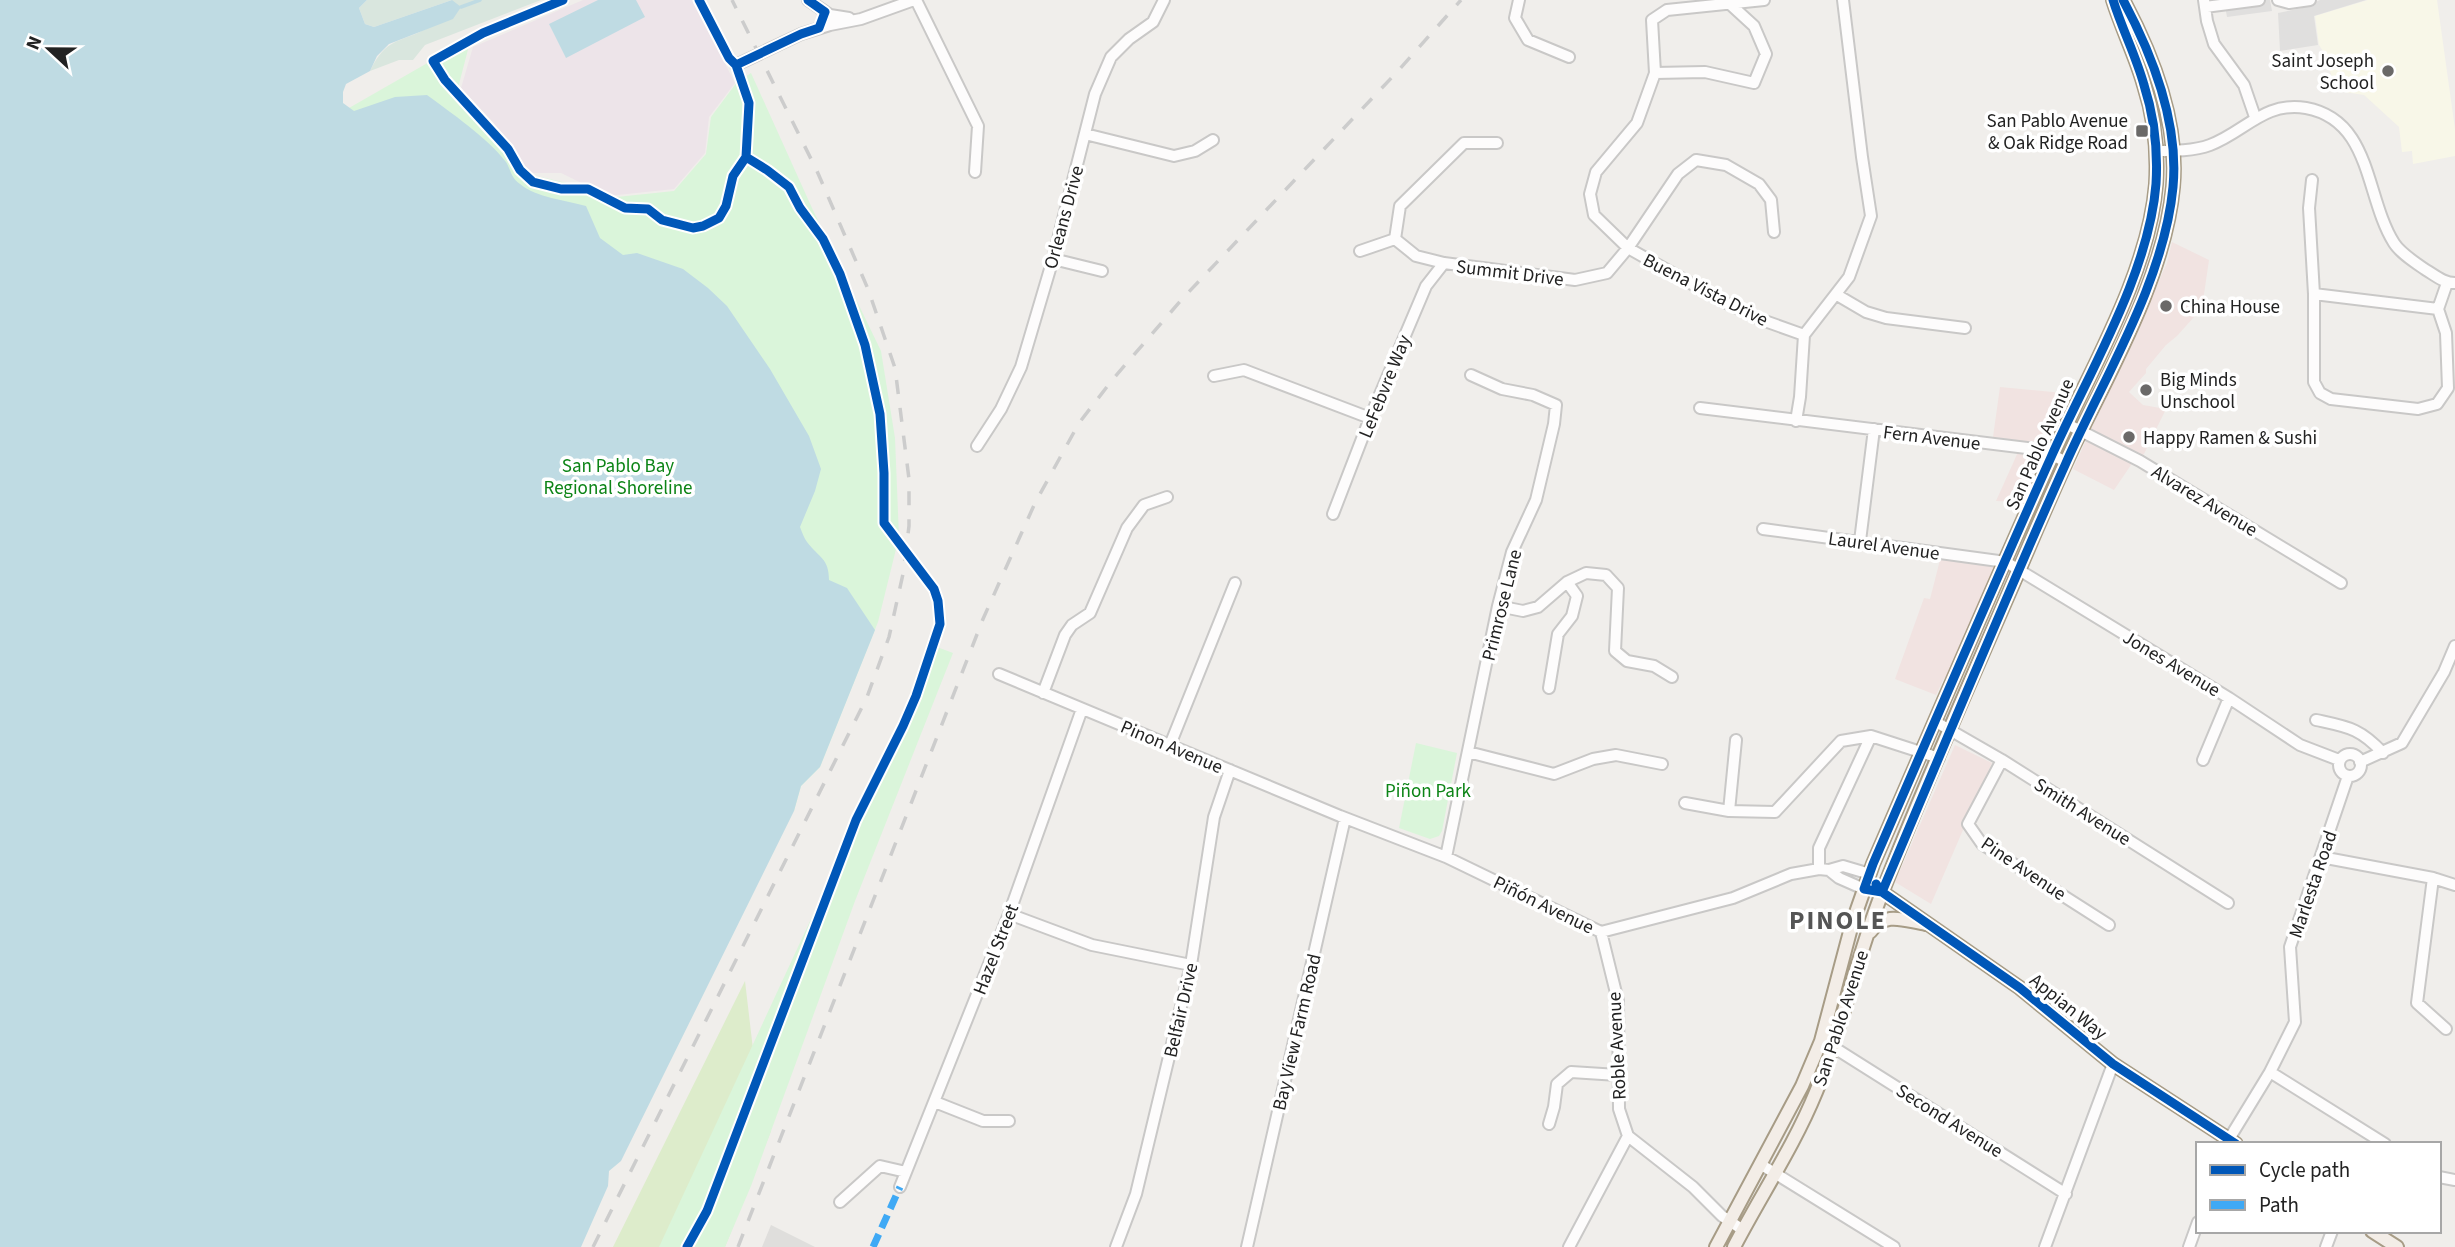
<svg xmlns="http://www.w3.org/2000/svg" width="2455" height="1247" font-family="'Source Sans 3',sans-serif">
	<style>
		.residential { fill: #dfdedc }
		.commercial { fill: #f1e3e1 }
		.industrial { fill: #ede4e9 }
		.education { fill: #f8f7e8 }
		.grass { fill: #ddeccb }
		.wetland { fill: #d9e6de }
		.park { fill: #daf5da }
		.parking { fill: #e0dfde }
		.water { fill: #bfdbe3 }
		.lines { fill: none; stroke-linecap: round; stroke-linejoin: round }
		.stream { stroke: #bfdbe3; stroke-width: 3.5 }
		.minor-casing { stroke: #c9c8c7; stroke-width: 14 }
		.major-casing { stroke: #a79c86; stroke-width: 16 }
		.minor { stroke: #fdfcfc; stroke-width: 10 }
		.major { stroke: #f3ede7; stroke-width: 12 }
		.rail { stroke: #ccc; stroke-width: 3.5; stroke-dasharray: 14 14; stroke-linecap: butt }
		.quiet { stroke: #3fa9f5; stroke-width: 7; stroke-dasharray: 14 7; stroke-linecap: butt }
		.cycleway-casing { stroke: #fff; stroke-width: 13 }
		.cycleway { stroke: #0057b8; stroke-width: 9 }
		.poi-dot { fill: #6a6968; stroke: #fff; stroke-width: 2.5 }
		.labels { text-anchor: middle; stroke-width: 7; stroke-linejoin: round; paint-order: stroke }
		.poi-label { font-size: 19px; fill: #222; stroke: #fff; text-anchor: start }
		.street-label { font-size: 19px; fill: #222; stroke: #fff }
		.park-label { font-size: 19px; fill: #0c8416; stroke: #fff }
		.district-label { font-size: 26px; font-weight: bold; letter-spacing: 2px; fill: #555; stroke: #fff }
	</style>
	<rect width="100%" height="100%" fill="#f0eeeb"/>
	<path class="residential" d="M 771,1225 L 815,1247 L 762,1247 Z"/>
	<path class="commercial" d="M 2172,242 L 2209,260 L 2202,308 L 2177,336 L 2166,345 L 2146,369 L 2146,373 L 2129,392 L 2143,405 L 2166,409 L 2144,454 L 2133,462 L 2114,490 L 2073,469 L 2167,263 Z
		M 2000,387 L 2063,393 L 2067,398 L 2019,502 L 1996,501 L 2023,441 L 1993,437 Z
		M 1940,560 L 1996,565 L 1952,669 L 1943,680 L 1936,695 L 1895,679 L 1924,598 L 1930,599 Z
		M 1955,745 L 1992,763 L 1931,904 L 1895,882 Z"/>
	<path class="industrial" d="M 583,0 L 692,0 L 735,83 L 709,117 L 705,153 L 674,189 L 608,196 L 561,173 L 528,173 L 493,122 L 461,88 L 473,47 Z"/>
	<path class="education" d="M 2368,0 L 2437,0 L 2455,129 L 2455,156 L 2413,164 L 2412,151 L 2402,152 L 2399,127 L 2364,95 L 2338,91 L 2334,86 L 2326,56 L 2319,45 L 2315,16 Z"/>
	<path class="grass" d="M 745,981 L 758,1092 L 771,1131 L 725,1247 L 613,1247 Z"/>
	<path class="wetland" d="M 367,0 L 452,0 L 374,27 L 365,24 L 359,8 Z
		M 452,0 L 541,0 L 425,45 L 413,60 L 399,60 L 370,71 C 387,37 397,44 426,29 C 436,24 445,9 452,0 Z"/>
	<path class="park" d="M 471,38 L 458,88 L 492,124 L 527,174 L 585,187 L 607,198 L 674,191 L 706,154 L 711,117 L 737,82 L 751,73 L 812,208 L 881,351 L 895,438 L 899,537 L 878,622 L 820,767 L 801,786 L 794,811 L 349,108 Z
		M 937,647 L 953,653 L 855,901 L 751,1186 L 725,1247 L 659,1247 Z
		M 1416,743 L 1457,753 L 1442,831 L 1439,836 L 1430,839 L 1399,828 Z"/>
	<path class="parking" d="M 2224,0 L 2270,0 L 2272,11 L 2227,17 Z
		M 2320,0 L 2366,0 L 2314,16 L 2318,45 L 2280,51 L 2278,13 L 2302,8 Z"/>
	<path class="water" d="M 0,0 L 367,0 L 359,8 L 365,24 L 374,27 L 452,0 L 461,7 L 453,19 L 389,44 L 377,56 L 370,71 L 346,84 L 343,92 L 343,103 L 354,111 L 395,97 L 427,95 C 450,112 489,139 506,162 C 511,170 511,178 520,184 C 537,198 565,200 586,206 L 600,238 L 623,255 L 637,253 L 683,269 L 708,288 L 727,306 L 770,369 L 809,436 L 821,469 L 815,491 L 800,527 C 802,532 804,538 807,542 C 819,558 829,558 829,580 L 847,588 L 875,630 L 820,767 L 801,786 L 794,811 L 621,1161 L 609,1171 L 608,1186 L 581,1247 L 0,1247 Z
		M 598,0 L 636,0 L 645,17 L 566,58 L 549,24 Z"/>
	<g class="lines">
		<path class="stream" d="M 461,7 L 480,0"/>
		<defs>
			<path id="minor" d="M 808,0 L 830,15 L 849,18
				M 916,0 L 978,126 L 975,172
				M 1519,0 L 1515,18 L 1528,40 L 1569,57
				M 2204,0 L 2207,21 L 2214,44 L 2244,85 L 2255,117
				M 2278,0 L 2289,3 L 2310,0
				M 1730,4 L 1754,26 L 1766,54 L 1754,83 L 1705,72 L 1655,73 L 1637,123 L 1596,172 L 1590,194 L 1594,215 L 1628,248 L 1722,301 L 1762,320 L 1804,335
				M 2205,7 L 2259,0
				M 736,65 L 801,34 L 830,25 L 861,19 L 914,0
				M 1655,73 L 1652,20 L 1667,10 L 1764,0
				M 1085,134 L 1174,156 L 1195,151 L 1213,140
				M 1497,143 L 1464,143 L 1400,206 L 1395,239 L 1416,256 L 1444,263 L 1575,280 L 1607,273 L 1628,248 L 1678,174 L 1696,160 L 1726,165 L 1759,184 L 1771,200 L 1774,232
				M 2157,151 C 2173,151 2194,151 2210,145 C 2245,132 2264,101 2306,108 C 2372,120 2365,197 2394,243 C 2401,254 2416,263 2426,270 C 2436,276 2444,283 2455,283
				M 2312,180 L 2309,208 L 2314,294
				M 1360,251 L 1395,239
				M 1053,259 L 1102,271
				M 1837,295 L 1866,312 L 1886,318 L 1965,328
				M 2438,309 L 2314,294 L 2314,382 L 2320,393 L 2331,399 L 2418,409 L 2437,404 L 2448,388 L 2446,333 L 2438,309 L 2447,283
				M 1804,335 L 1849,277 L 1871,216 L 1862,157 L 1843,0
				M 1214,376 L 1244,370 L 1370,418
				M 1700,408 L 2043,450 L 2066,462
				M 1796,421 L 1800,397 L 1804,335
				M 2067,424 L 2140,461 L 2341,583
				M 977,446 L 1001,409 L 1021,367 L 1053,259 L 1095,94 L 1111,57 L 1129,39 L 1153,22 L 1164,0
				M 1333,514 L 1370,418 L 1426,286 L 1444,263
				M 1763,529 L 2006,562 L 2229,698 L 2300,745 L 2339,760
				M 1860,541 L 1874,429
				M 1498,606 L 1523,611 L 1538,607 L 1567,582 L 1586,573 L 1606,575 L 1618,588 L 1615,651 L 1627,661 L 1654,666 L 1672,677
				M 999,674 L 1340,816 L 1446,857 L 1601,932 L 1733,898 L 1791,874 L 1819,869 L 1829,870 L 1843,866 L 1870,874
				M 1549,688 L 1558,634 L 1572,616 L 1577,596 L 1567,582
				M 1043,693 L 1065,635 L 1072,625 L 1090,613 L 1127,528 L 1144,505 L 1167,497
				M 2316,720 C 2348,727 2360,728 2383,753
				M 1936,722 L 2002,760 L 2228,903
				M 1170,745 L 1235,583
				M 1468,752 L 1554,774 L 1593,759 L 1616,755 L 1662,764
				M2339 765a11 11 0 1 1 22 0a11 11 0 1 1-22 0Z
				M 2002,760 L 1968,824 L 1982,844 L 2109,925
				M 2203,760 L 2229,698
				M 2360,762 L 2402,743 L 2444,672 L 2455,646
				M 1685,803 L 1729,811 L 1775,812 L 1841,741 L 1871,736 L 1939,758
				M 1729,811 L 1736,740
				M 1446,857 L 1498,606 L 1512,552 L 1536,500 L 1554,424 L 1556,405 L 1533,395 L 1502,389 L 1471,375
				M 2321,857 L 2433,878 L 2455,885
				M 1819,869 L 1819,848 L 1871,736
				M 1829,870 L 1839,878 L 1864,889
				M 2433,878 L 2417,1003 L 2446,1029
				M 1009,914 L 1092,945 L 1191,965
				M 1601,932 L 1618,1001 L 1619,1109 L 1628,1136 L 1693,1187 L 1722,1216 L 1743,1230
				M 1833,1047 L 2066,1194
				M 2270,1072 L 2385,1144
				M 935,1102 L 983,1121 L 1009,1121
				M 1549,1124 L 1554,1107 L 1557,1084 L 1571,1072 L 1618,1075
				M 2226,1144 L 2270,1072 L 2295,1022 L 2290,947 L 2348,776
				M 1760,1164 L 1894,1247
				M 2439,1177 L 2455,1180
				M 900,1187 L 1009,914 L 1082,709
				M 840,1202 L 880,1166 L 906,1172
				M 1116,1247 L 1136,1194 L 1191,965 L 1214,817 L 1230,770
				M 1247,1247 L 1345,818
				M 1569,1247 L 1628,1136
				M 2045,1247 L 2113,1064
				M 2189,1247 L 2198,1222
				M 2326,1247 L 2332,1231"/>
			<path id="major" d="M 1879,887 L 1882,892 L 2020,988 L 2113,1064 L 2236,1144
				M 1870,932 C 1886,911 1902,920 1926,924
				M 2372,1231 L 2397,1247
				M 1716,1247 L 1802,1086 L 1821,1041 L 1852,924 L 1873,864 C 1932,728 1991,591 2052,455 C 2088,374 2149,274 2156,184 C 2158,151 2154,116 2144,85 C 2136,56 2122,29 2113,0
				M 1734,1247 C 1761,1195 1794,1146 1816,1092 C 1843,1027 1856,958 1882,893 C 1925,782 1975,672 2022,563 C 2039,523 2056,484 2074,445 C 2112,367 2165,274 2173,187 C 2179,123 2153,56 2123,0"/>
		</defs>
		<use href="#minor" class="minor-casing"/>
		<use href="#major" class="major-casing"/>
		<use href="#minor" class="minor"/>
		<use href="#major" class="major"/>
		<path class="rail" d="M 593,1247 L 867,697 L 889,637 L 903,574 L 909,526 L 909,479 L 895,368 L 868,289 L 817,171 L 732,0
			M 738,1247 L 983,619 L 1035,503 L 1079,423 L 1113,379 L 1183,298 L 1397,72 L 1461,0"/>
		<path class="quiet" d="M 873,1247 L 900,1187"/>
		<defs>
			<path id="cycleway" d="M 563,0 L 483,33 L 433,61 L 445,80 L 508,149 L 520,170 L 533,182 L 561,189 L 588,189 L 625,208 L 648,209 L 662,220 L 693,228 L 703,226 L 719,218 L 726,206 L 733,176 L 746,157 L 749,103 L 736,65 L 729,58 L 699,0
				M 736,65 L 801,34 L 819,28 L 825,12 L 808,0
				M 1876,884 L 1882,892 L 2020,988 L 2113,1064 L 2236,1144
				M 1882,892 L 1864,889 L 1873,864 C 1932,728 1991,591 2052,455 C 2088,374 2149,274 2156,184 C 2158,151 2154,116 2144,85 C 2136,56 2122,29 2113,0
				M 1882,892 C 1943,749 2002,605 2066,463 C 2104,377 2164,282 2173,187 C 2179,123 2153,56 2123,0
				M 687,1247 L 707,1211 L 856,820 L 903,726 L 916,696 L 940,624 L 938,601 L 934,589 L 884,523 L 884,473 L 880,414 L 865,345 L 840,274 L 823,239 L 800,208 L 789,187 L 767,170 L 746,157"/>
		</defs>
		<use href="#cycleway" class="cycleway-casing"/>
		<use href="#cycleway" class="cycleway"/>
	</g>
	<g class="poi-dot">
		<circle cx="2388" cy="71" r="7"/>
		<rect x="2135" y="124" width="14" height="14" rx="3.5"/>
		<circle cx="2166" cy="306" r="7"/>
		<circle cx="2146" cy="390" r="7"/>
		<circle cx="2129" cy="437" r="7"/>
	</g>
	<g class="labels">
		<g class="poi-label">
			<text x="2374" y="67" text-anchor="end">Saint Joseph<tspan x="2374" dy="22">School</tspan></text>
			<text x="2128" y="127" text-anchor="end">San Pablo Avenue<tspan x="2128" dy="22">&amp; Oak Ridge Road</tspan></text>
			<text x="2180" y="313">China House</text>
			<text x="2160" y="386">Big Minds<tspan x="2160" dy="22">Unschool</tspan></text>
			<text x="2143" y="444">Happy Ramen &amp; Sushi</text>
		</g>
		<g class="street-label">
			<text transform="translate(1063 217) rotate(-75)" y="7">Orleans Drive</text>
			<text transform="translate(1510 272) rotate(7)" y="7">Summit Drive</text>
			<text transform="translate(1706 289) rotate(27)" y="7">Buena Vista Drive</text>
			<text transform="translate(1384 386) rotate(-68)" y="7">LeFebvre Way</text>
			<text transform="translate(1932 437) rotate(7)" y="7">Fern Avenue</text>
			<text transform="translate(2039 444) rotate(-66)" y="7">San Pablo Avenue</text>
			<text transform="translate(2205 500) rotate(31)" y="7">Alvarez Avenue</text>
			<text transform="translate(1884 545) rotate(8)" y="7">Laurel Avenue</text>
			<text transform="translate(1501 605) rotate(-76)" y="7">Primrose Lane</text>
			<text transform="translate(2172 663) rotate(31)" y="7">Jones Avenue</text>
			<text transform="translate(1172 746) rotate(23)" y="7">Pinon Avenue</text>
			<text transform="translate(2083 811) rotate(32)" y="7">Smith Avenue</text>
			<text transform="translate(2024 868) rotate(34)" y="7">Pine Avenue</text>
			<text transform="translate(2312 884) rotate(-71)" y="7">Marlesta Road</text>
			<text transform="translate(1544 904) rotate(26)" y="7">Piñón Avenue</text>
			<text transform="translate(995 949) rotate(-69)" y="7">Hazel Street</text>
			<text transform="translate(2069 1006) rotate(39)" y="7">Appian Way</text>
			<text transform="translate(1180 1010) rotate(-77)" y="7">Belfair Drive</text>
			<text transform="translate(1840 1018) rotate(-72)" y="7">San Pablo Avenue</text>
			<text transform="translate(1296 1032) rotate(-77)" y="7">Bay View Farm Road</text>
			<text transform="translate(1616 1046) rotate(-93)" y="7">Roble Avenue</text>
			<text transform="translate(1950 1120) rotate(32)" y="7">Second Avenue</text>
		</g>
		<g class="park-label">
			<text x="618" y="472">San Pablo Bay<tspan x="618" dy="22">Regional Shoreline</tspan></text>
			<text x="1428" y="797">Piñon Park</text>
		</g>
		<g class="district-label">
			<text x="1838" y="929">PINOLE</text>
		</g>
	</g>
	<rect x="2196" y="1142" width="245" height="91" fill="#ffffff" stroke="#a7a7a7" stroke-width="2"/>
	<rect x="2210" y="1165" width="35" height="10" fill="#0057b8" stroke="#a7a7a7" stroke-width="2"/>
	<text x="2259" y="1177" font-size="21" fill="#222222">Cycle path</text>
	<rect x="2210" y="1200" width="35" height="10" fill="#3fa9f5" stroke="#a7a7a7" stroke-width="2"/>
	<text x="2259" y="1212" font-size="21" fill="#222222">Path</text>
	<g transform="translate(49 49) rotate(292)" stroke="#ffffff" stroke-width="5" paint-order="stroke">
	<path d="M0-5L12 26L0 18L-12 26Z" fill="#222222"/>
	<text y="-10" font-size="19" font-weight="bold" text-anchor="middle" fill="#222222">N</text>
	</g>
</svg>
